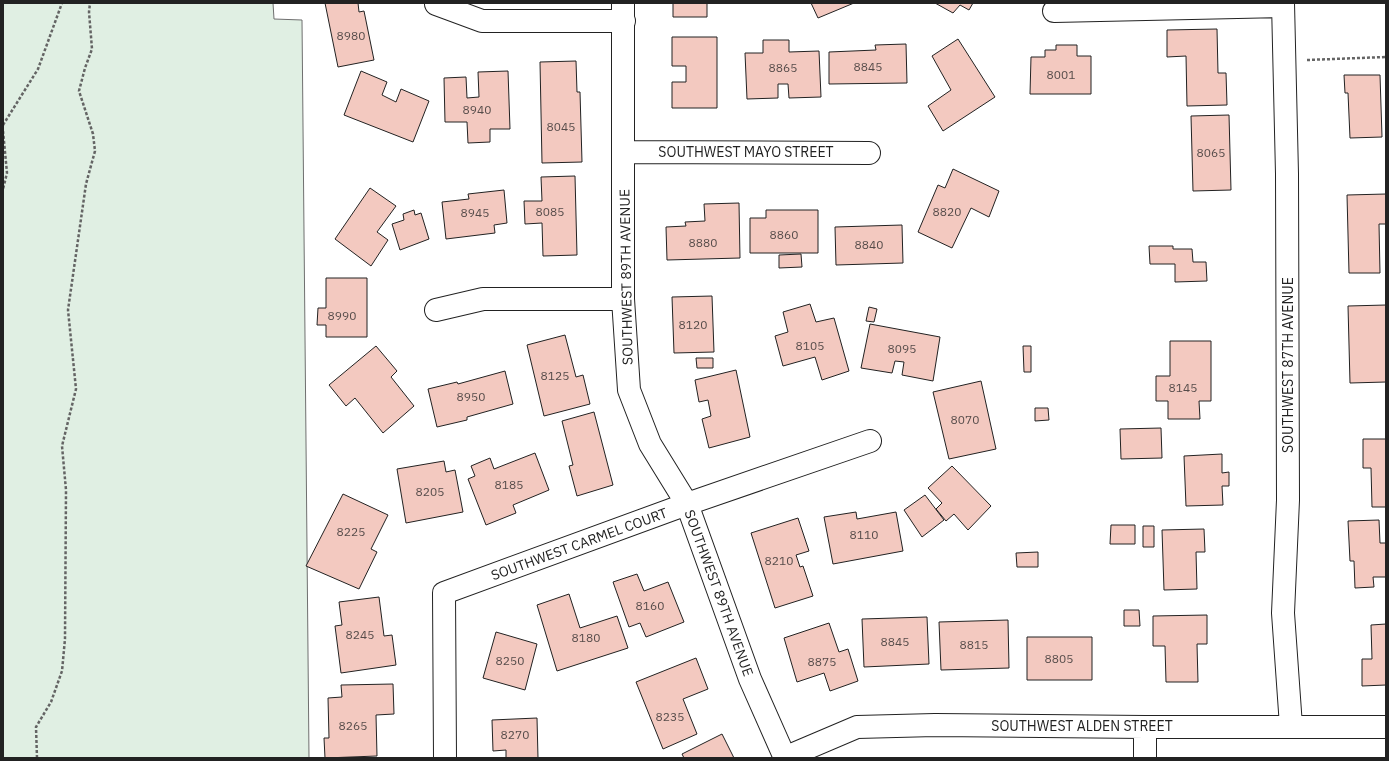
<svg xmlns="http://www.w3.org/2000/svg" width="1389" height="761" font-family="'IBM Plex Sans',sans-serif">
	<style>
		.grass { fill: #e0efe3; stroke: #6f6f6f }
		.building { fill: #f3c9c0; stroke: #222 }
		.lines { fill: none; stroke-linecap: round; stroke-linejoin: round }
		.minor-casing { stroke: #222; stroke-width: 24 }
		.path { stroke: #646464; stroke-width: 2.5; stroke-dasharray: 3 2; stroke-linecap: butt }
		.minor { stroke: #fff; stroke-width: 22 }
		.labels { text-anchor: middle; stroke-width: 3; stroke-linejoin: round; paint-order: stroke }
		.number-label { font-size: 12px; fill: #564c4a }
		.street-label { font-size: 14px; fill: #222; stroke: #fff }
	</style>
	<rect width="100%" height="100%" fill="#fff"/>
	<path class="grass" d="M 3,3 L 273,3 L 274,19 L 302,20 L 309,758 L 3,758 Z"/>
	<path class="building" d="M 325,3 L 358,3 L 359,12 L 364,11 L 374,60 L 338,67 Z
		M 673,3 L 707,3 L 707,17 L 673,17 Z
		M 811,3 L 854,3 L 818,18 Z
		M 935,3 L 973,3 L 969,10 L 960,5 L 953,13 Z
		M 1217,29 L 1218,73 L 1226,73 L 1227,105 L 1187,106 L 1186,56 L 1167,57 L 1167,30 Z
		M 672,37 L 717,37 L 717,108 L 672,108 L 672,82 L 686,82 L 686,66 L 672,66 Z
		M 958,39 L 995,97 L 943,131 L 928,106 L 951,90 L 932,56 Z
		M 763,40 L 789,40 L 789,52 L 819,51 L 821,97 L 789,98 L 788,84 L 778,84 L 778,98 L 747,99 L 745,53 L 763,53 Z
		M 906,44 L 907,83 L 829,84 L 829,52 L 876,50 L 875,45 Z
		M 1056,45 L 1077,45 L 1077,56 L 1091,56 L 1091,94 L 1030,94 L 1031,57 L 1045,57 L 1045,50 L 1056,50 Z
		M 576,61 L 577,92 L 580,92 L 582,162 L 542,163 L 540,62 Z
		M 361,71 L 387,82 L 382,95 L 396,102 L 401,89 L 429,101 L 413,142 L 344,115 Z
		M 508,71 L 510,129 L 490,129 L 490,142 L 468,143 L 467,122 L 445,122 L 444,78 L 466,77 L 467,98 L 479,97 L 478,72 Z
		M 1344,75 L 1380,75 L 1382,137 L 1350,138 L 1348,93 L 1345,93 Z
		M 1229,115 L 1231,190 L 1193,191 L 1191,116 Z
		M 953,169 L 999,191 L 989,217 L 971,208 L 952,248 L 918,232 L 938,185 L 945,188 Z
		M 575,176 L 577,255 L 543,256 L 542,223 L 525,224 L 524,201 L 542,201 L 541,177 Z
		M 370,188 L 396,206 L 377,232 L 388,240 L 371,266 L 335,239 Z
		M 504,190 L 507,223 L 494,225 L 495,233 L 446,239 L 442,202 L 469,199 L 468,194 Z
		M 1386,194 L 1386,224 L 1379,224 L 1380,273 L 1349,273 L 1347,195 Z
		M 739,203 L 740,258 L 667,260 L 666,227 L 686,226 L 685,222 L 705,221 L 704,204 Z
		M 414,210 L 415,215 L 421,213 L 429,239 L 400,250 L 392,224 L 404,220 L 403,214 Z
		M 766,210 L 818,210 L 818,253 L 750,253 L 750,218 L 766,218 Z
		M 902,225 L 903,263 L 836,265 L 835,227 Z
		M 1149,246 L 1173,246 L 1173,249 L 1192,249 L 1193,262 L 1206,262 L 1207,281 L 1175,282 L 1175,264 L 1150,264 Z
		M 801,254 L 802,267 L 779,268 L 779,255 Z
		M 326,278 L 367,278 L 367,337 L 326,337 L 326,325 L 317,325 L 318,308 L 326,308 Z
		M 712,296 L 714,352 L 674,353 L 672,297 Z
		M 810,304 L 816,322 L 834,318 L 849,371 L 822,380 L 815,357 L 783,366 L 775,336 L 788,332 L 783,312 Z
		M 1386,305 L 1386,382 L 1350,383 L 1348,306 Z
		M 869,307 L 877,309 L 874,322 L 866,321 Z
		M 870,324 L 940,337 L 933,381 L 902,375 L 904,362 L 895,361 L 892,373 L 861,368 Z
		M 565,335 L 576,377 L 583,375 L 590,404 L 544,416 L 527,345 Z
		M 1170,341 L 1211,341 L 1211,401 L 1199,401 L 1200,419 L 1168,419 L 1168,401 L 1156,401 L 1156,376 L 1170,376 Z
		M 376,346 L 397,371 L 391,377 L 414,406 L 383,433 L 355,398 L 346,406 L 329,385 Z
		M 1023,346 L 1031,346 L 1031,372 L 1024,372 Z
		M 696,358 L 713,358 L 713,368 L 697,368 Z
		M 736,370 L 750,437 L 709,448 L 702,419 L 711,416 L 708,400 L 699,402 L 695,380 Z
		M 505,371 L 513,404 L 467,417 L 467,420 L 437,427 L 428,389 L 457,382 L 458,384 Z
		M 981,381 L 996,449 L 949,459 L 933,392 Z
		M 1035,408 L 1048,408 L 1049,420 L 1035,421 Z
		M 594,412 L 613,485 L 577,496 L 569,466 L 573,465 L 562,421 Z
		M 1161,428 L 1162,458 L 1121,459 L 1120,429 Z
		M 1363,439 L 1386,439 L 1386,507 L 1372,507 L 1371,468 L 1363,468 Z
		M 535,453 L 549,490 L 513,505 L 516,513 L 486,525 L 468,479 L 475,476 L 471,466 L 490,458 L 494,469 Z
		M 1222,454 L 1222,473 L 1229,472 L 1229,486 L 1222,486 L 1223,505 L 1186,506 L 1184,456 Z
		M 444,461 L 446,472 L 455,470 L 463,512 L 406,523 L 397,469 Z
		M 952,466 L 991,506 L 968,530 L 954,514 L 946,521 L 936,509 L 942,503 L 928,488 Z
		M 343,494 L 388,515 L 371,549 L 377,552 L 359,589 L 306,566 Z
		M 925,495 L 944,520 L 922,537 L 904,510 Z
		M 856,512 L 857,519 L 896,512 L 903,551 L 833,564 L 824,517 Z
		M 798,518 L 809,551 L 796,555 L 800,567 L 803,566 L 813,596 L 775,608 L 751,533 Z
		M 1379,520 L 1380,543 L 1386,543 L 1386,577 L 1373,577 L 1374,587 L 1355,588 L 1354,561 L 1350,561 L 1348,521 Z
		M 1111,525 L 1135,525 L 1135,544 L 1110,544 Z
		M 1143,526 L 1154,526 L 1154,547 L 1143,547 Z
		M 1204,529 L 1205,552 L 1196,552 L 1197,589 L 1164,590 L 1162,530 Z
		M 1038,552 L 1038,567 L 1017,567 L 1016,553 Z
		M 637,574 L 644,591 L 668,582 L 684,622 L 646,637 L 640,623 L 629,627 L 613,582 Z
		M 569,594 L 580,628 L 617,616 L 628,648 L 557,671 L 537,605 Z
		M 379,597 L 384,636 L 392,635 L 396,665 L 341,673 L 335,626 L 342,625 L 339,602 Z
		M 1124,610 L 1139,610 L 1140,626 L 1124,626 Z
		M 1207,615 L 1207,644 L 1197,644 L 1198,682 L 1166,682 L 1165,646 L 1153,646 L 1153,616 Z
		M 927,617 L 929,664 L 864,667 L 862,619 Z
		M 1008,620 L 1009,668 L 941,670 L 939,622 Z
		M 829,623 L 839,652 L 848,649 L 858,681 L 830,691 L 824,673 L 797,682 L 784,638 Z
		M 1386,624 L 1386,685 L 1362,686 L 1362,659 L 1372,659 L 1371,625 Z
		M 496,632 L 537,644 L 525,690 L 483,678 Z
		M 1027,637 L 1092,637 L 1092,680 L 1027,680 Z
		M 696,658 L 708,689 L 683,699 L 697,734 L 663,749 L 636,682 Z
		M 393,684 L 394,714 L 376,715 L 377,756 L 325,758 L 324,738 L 329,738 L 328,698 L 342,697 L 341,685 Z
		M 537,718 L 538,758 L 506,758 L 506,750 L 493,751 L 492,720 Z
		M 722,734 L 734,758 L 684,758 L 682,754 Z"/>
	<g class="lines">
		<defs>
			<path id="minor" d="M 623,3 L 623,299 L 629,390 L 650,444 L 687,504 L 750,679 L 785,758
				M 1283,3 L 1287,174 L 1288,500 L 1283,613 L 1291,726
				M 436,4 L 482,21 L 624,21
				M 1054,11 L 1283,6
				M 623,152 L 869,153
				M 436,310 L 483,299 L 623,299
				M 1145,727 L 1145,758
				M 445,758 L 444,593 L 687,504 L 870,441
				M 784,758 L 857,727 L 935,725 L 1145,727 L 1386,727"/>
		</defs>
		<use href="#minor" class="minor-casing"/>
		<path class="path" d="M 1307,60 L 1386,57
			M 3,125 L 38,69 L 62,3
			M 3,131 L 7,173 L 3,189
			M 37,758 L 36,727 L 51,702 L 62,671 L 65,639 L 66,490 L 62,446 L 76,389 L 68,310 L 86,184 L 95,151 L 93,134 L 79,91 L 85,68 L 92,49 L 89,12 L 90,3"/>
		<use href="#minor" class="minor"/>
	</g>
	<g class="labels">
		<g class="number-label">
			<text x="351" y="40">8980</text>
			<text x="868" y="71">8845</text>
			<text x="783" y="72">8865</text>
			<text x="1061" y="79">8001</text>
			<text x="477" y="114">8940</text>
			<text x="561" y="131">8045</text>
			<text x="1211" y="157">8065</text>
			<text x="550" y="216">8085</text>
			<text x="947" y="216">8820</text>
			<text x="475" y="217">8945</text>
			<text x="784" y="239">8860</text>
			<text x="703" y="247">8880</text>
			<text x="869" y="249">8840</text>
			<text x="342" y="320">8990</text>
			<text x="693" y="329">8120</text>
			<text x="810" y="350">8105</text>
			<text x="902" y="353">8095</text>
			<text x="555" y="380">8125</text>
			<text x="1183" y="392">8145</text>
			<text x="471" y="401">8950</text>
			<text x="965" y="424">8070</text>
			<text x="509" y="489">8185</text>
			<text x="430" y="496">8205</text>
			<text x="351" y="536">8225</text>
			<text x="864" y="539">8110</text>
			<text x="779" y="565">8210</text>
			<text x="650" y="610">8160</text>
			<text x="360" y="639">8245</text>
			<text x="586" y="642">8180</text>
			<text x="895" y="646">8845</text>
			<text x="974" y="649">8815</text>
			<text x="1059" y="663">8805</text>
			<text x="510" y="665">8250</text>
			<text x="822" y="666">8875</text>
			<text x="670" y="721">8235</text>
			<text x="353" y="730">8265</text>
			<text x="515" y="739">8270</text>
		</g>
		<g class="street-label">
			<text x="746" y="157">SOUTHWEST MAYO STREET</text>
			<text transform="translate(626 277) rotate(-91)" y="5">SOUTHWEST 89TH AVENUE</text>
			<text transform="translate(1288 365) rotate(-90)" y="5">SOUTHWEST 87TH AVENUE</text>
			<text transform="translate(579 544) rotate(-20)" y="5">SOUTHWEST CARMEL COURT</text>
			<text transform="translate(719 593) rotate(70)" y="5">SOUTHWEST 89TH AVENUE</text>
			<text x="1082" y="731">SOUTHWEST ALDEN STREET</text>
		</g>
	</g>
	<rect width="1389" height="761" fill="none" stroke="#222222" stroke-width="8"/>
</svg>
